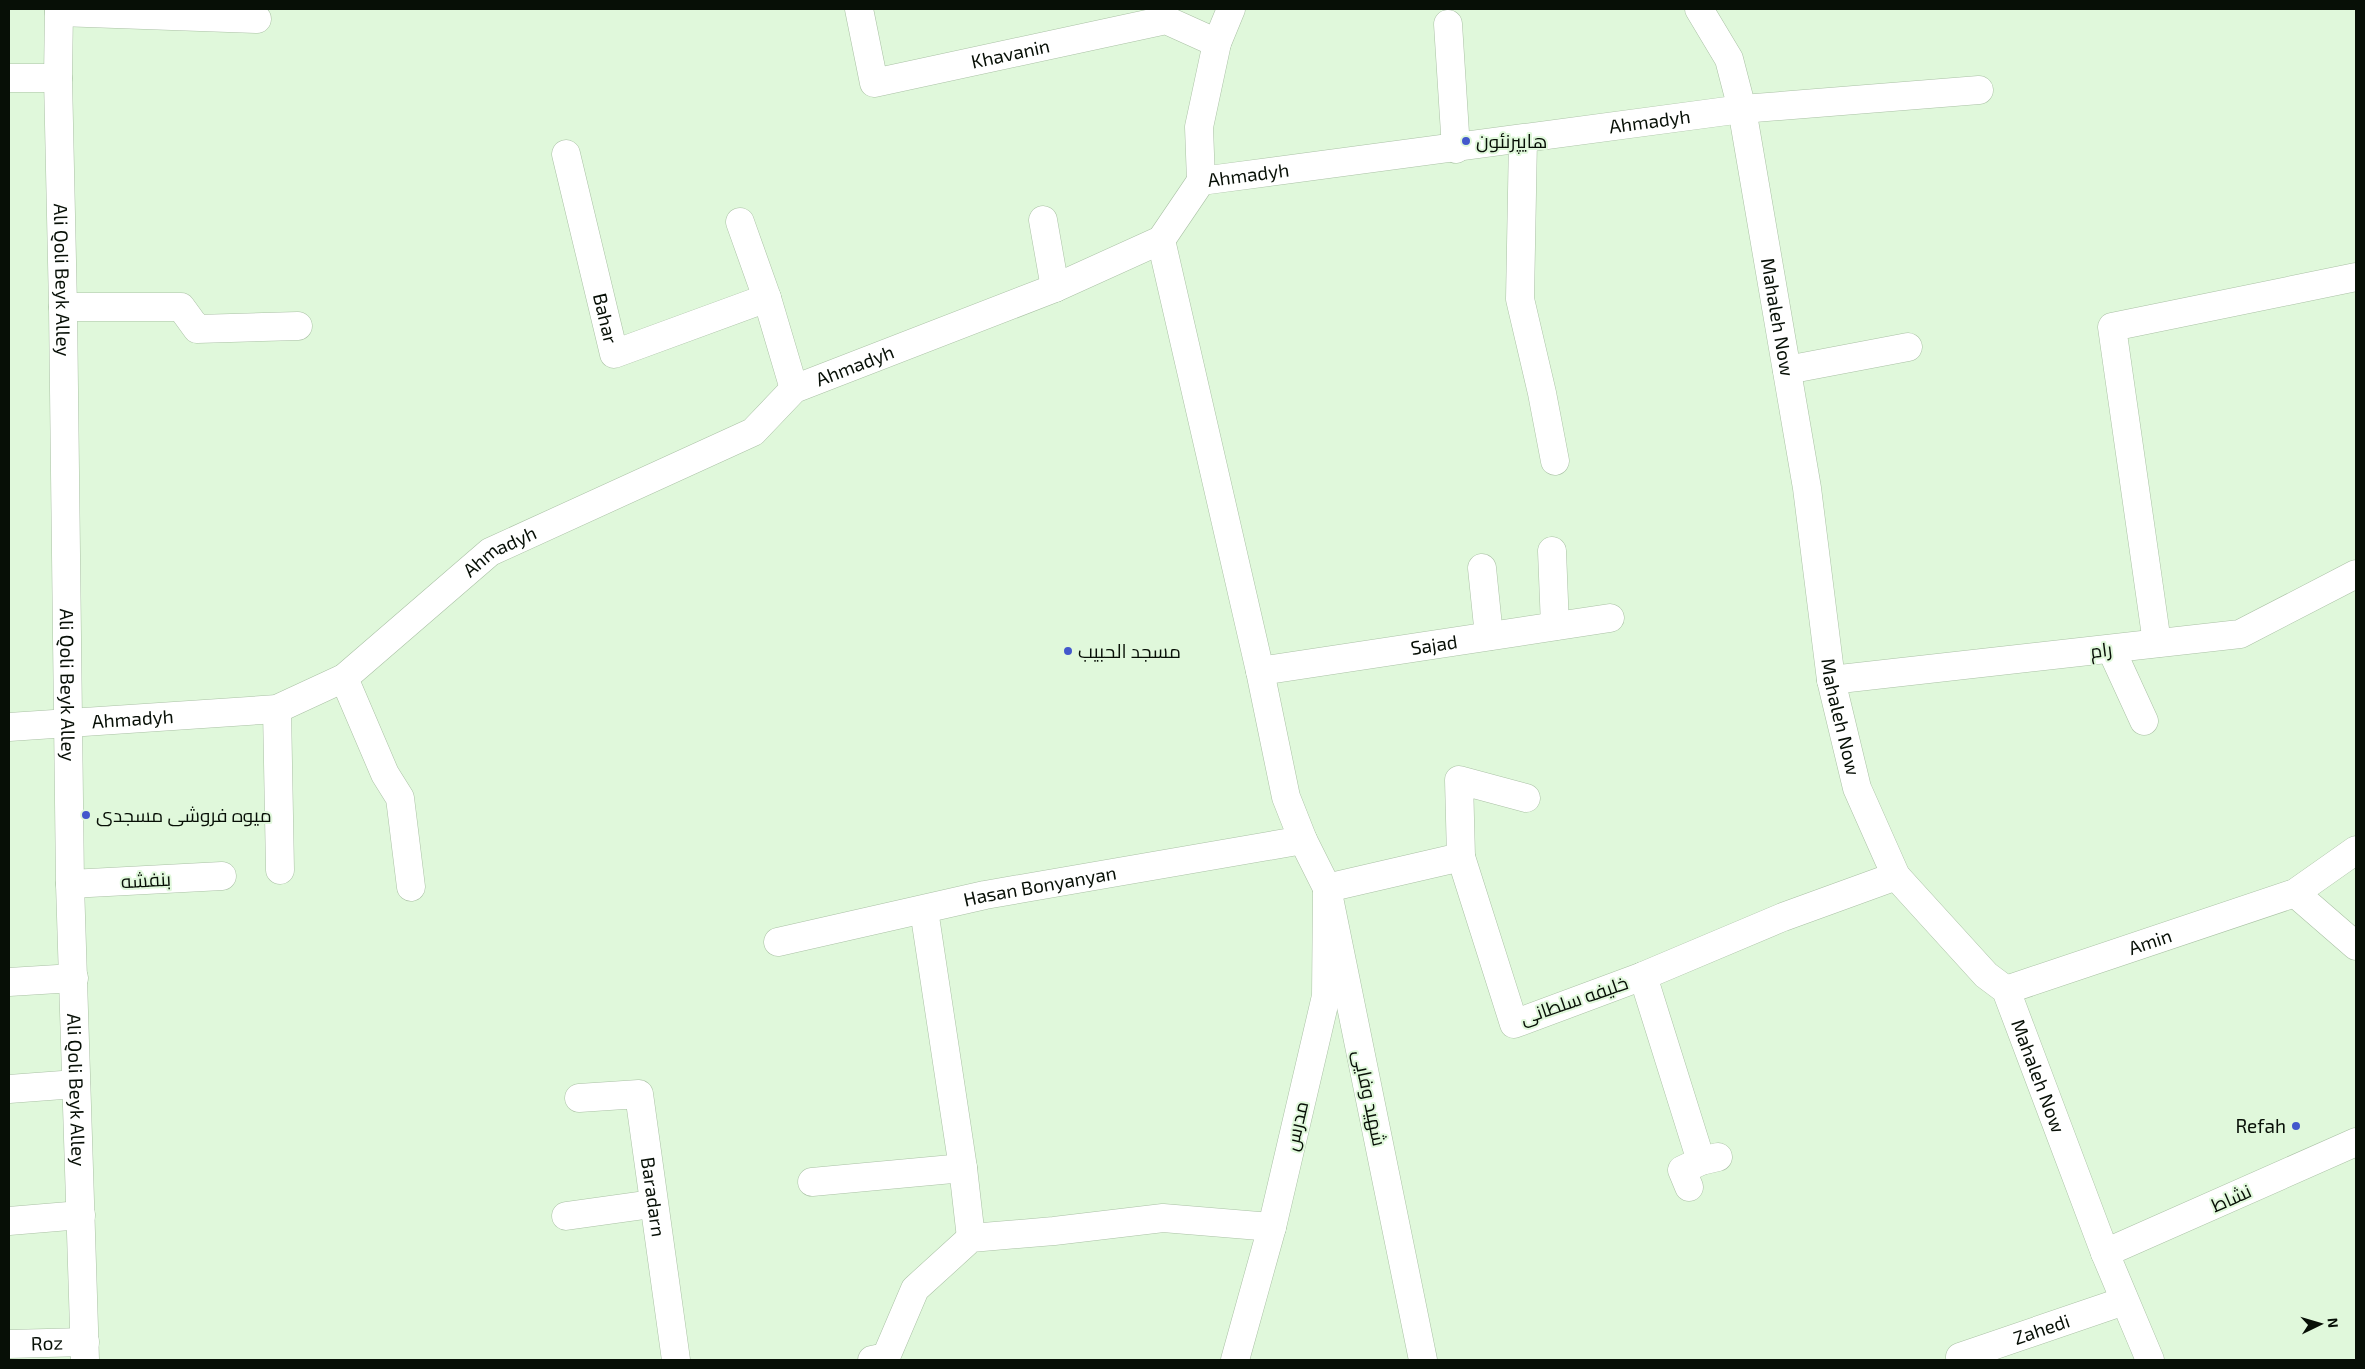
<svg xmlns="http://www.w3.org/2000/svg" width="2365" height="1369" font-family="'Exo 2',Cairo,sans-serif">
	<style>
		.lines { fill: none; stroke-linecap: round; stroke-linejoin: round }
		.minor-casing { stroke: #aac1a5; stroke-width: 29 }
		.minor { stroke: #fff; stroke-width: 28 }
		.poi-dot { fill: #4358cc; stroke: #e0f8db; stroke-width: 2 }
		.labels { text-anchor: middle; stroke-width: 4; stroke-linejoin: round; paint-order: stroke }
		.street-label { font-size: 19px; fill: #070f06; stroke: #e0f8db }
		.poi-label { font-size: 19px; fill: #070f06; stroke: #e0f8db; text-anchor: start }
	</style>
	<rect width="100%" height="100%" fill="#e0f8db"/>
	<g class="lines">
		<defs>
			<g id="minor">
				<path id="s1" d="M 59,9 L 58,78 L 63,307 L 70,884 L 85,1360"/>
				<path id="s2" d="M 859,9 L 874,83 L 1166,20 L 1217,43"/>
				<path id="s3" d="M 1699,9 L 1729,59 L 1742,109 L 1807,488 L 1831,680 L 1857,788 L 1896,876 L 1986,975 L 2006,990 L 2105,1253 L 2150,1360"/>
				<path d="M 59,12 L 257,19"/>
				<path d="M 1448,24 L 1456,149"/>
				<path d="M 9,78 L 58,78"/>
				<path d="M 1523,139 L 1520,299 L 1542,393 L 1555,461"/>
				<path id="s4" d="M 566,154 L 614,354 L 767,298"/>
				<path d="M 1201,181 L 1199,127 L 1217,43 L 1231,9"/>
				<path d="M 1043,220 L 1055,288"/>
				<path d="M 740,222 L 767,298 L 794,389"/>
				<path d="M 1161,240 L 1260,671 L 1286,797 L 1303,840 L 1327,888 L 1423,1360"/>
				<path d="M 63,307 L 181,307 L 197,329 L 298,326"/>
				<path d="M 1787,370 L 1908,347"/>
				<path d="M 1552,551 L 1555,626"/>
				<path d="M 1482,568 L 1489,636"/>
				<path d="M 2157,643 L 2112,327 L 2356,277"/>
				<path d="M 2111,649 L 2144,721"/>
				<path id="s5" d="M 1260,671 L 1610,618"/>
				<path d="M 344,678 L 385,774 L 400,798 L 411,887"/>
				<path d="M 1831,680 L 2240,634 L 2356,574"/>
				<path d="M 277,709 L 280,870"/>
				<path id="s6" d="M 9,727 L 277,709 L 344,678 L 490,552 L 753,432 L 794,389 L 1055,288 L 1161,240 L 1201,181 L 1742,109 L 1979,90"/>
				<path d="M 1461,857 L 1459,780 L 1526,798"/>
				<path d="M 70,884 L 222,876"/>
				<path d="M 2295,893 L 2356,946"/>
				<path d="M 924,910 L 963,1168 L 971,1238"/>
				<path id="s7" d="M 778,942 L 985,895 L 1303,840"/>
				<path d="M 1643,976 L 1701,1161"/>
				<path d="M 9,982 L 74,978"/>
				<path id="s8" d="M 2006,990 L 2295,893 L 2356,850"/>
				<path d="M 9,1089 L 76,1084"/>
				<path id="s9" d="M 579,1098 L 639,1094 L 676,1360"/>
				<path d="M 812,1182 L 963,1168"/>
				<path d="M 1689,1187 L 1682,1170 L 1701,1161 L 1718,1157"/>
				<path d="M 566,1216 L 652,1204"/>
				<path d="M 9,1221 L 81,1215"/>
				<path d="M 2105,1253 L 2356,1142"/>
				<path id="s10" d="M 9,1344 L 85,1342"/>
				<path id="s11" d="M 1960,1357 L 2124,1301"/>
				<path d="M 872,1360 L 886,1357 L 915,1289 L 971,1238 L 1054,1231 L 1163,1218 L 1272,1227"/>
				<path d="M 1235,1360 L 1272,1227 L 1326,996 L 1327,888 L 1461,857 L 1514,1024 L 1643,976 L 1783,917 L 1896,876"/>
			</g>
		</defs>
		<use href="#minor" class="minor-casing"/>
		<use href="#minor" class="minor"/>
	</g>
	<g class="poi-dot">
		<circle cx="1466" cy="141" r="5"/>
		<circle cx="1068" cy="651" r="5"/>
		<circle cx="86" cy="815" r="5"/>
		<circle cx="2296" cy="1126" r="5"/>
	</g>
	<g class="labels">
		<g class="street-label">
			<text dy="7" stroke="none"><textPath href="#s2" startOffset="215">Khavanin</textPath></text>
			<text dy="7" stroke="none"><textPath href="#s6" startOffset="1804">Ahmadyh</textPath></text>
			<text dy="7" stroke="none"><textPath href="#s6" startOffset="1399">Ahmadyh</textPath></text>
			<text dy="7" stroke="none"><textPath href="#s1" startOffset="271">Ali Qoli Beyk Alley</textPath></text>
			<text dy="7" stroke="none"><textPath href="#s3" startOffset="321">Mahaleh Now</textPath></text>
			<text dy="7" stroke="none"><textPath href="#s4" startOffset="169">Bahar</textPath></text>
			<text dy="7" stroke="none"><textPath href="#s6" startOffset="949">Ahmadyh</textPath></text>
			<text dy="7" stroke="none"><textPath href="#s6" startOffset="544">Ahmadyh</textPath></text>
			<text dy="7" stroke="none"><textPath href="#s5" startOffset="176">Sajad</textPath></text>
			<text transform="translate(2101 650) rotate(-7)" y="7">رام</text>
			<text dy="7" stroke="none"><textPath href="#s1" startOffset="676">Ali Qoli Beyk Alley</textPath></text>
			<text dy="7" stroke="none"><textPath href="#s3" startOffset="726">Mahaleh Now</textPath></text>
			<text dy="7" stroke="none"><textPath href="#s6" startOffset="124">Ahmadyh</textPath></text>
			<text transform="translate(146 880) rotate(-3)" y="7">بنفشه</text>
			<text dy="7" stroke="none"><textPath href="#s7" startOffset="268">Hasan Bonyanyan</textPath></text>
			<text dy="7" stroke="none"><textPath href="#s8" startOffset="152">Amin</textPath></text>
			<text transform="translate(1574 1000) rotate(-19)" y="7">خلیفه سلطانی</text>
			<text dy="7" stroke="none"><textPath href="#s3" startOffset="1146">Mahaleh Now</textPath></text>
			<text dy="7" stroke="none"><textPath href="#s1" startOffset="1081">Ali Qoli Beyk Alley</textPath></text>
			<text transform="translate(1370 1098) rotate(78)" y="7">شهید وفایی</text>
			<text transform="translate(1296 1126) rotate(-77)" y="7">مدرس</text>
			<text dy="7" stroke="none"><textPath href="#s9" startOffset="164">Baradarn</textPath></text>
			<text transform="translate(2231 1198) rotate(-24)" y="7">نشاط</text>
			<text dy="7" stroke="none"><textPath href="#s11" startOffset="86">Zahedi</textPath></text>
			<text dy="7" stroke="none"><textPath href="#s10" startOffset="38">Roz</textPath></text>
		</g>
		<g class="poi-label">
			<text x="1476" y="148">هایپرنئون</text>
			<text x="1078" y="658">مسجد الحبیب</text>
			<text x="96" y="822">میوه فروشی مسجدی</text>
			<text x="2286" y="1133" text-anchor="end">Refah</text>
		</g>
	</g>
	<rect width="2365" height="1369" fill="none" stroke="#070f06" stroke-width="20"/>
	<g transform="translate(2320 1324) rotate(85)" stroke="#e0f8db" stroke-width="4" paint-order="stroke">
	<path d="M0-4L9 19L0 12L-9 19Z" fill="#070f06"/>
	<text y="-8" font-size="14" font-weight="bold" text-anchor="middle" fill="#070f06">N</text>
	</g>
</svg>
